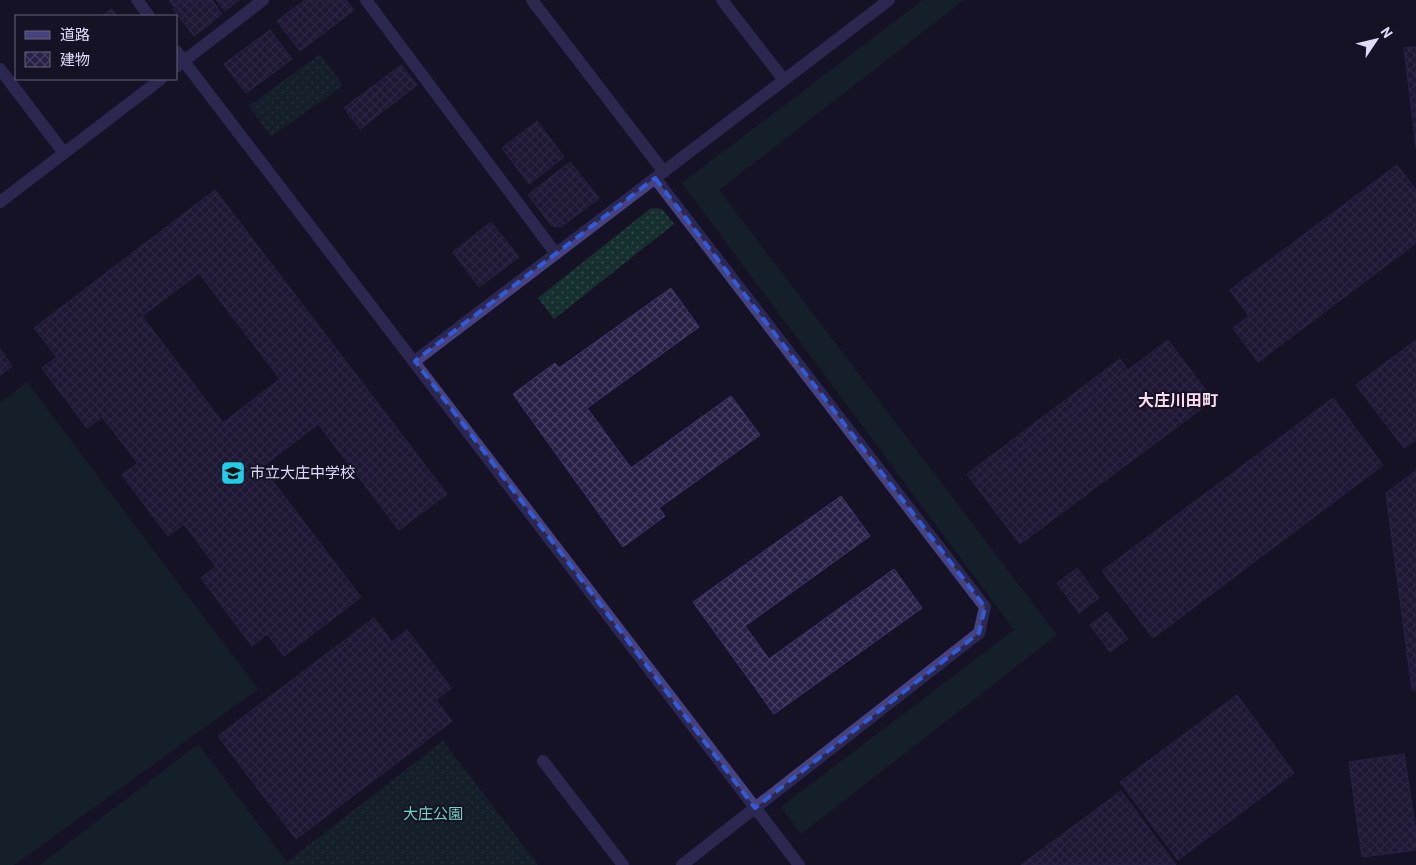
<svg xmlns="http://www.w3.org/2000/svg" width="1416" height="865" font-family="Barlow,'Noto Sans JP',sans-serif">
	<style>
		.grass { fill: url(#grass-dots) }
		.garden { fill: #16302f }
		.building { fill: url(#building-cross-hatch); stroke: #41346f; fill-rule: evenodd }
		.lines { fill: none; stroke-linecap: round; stroke-linejoin: round }
		.minor { stroke: #464280; stroke-width: 12 }
		.tertiary { stroke: #464280; stroke-width: 12 }
		.marked { fill: none; stroke: #305cdc; stroke-width: 4; stroke-dasharray: 10 6; stroke-linejoin: round }
		.labels { text-anchor: middle; stroke-width: 4; stroke-linejoin: round; paint-order: stroke }
		.poi-label { font-size: 15px; fill: #dfdbfb; stroke: #161226; text-anchor: start }
		.park-label { font-size: 15px; fill: #6dd5be; stroke: #161226 }
		.neighbourhood-label { font-size: 16px; font-weight: bold; fill: #fcddf0; stroke: #161226 }
	</style>
	<defs>
		<pattern id="grass-dots" width="8" height="8" patternUnits="userSpaceOnUse" patternTransform="scale(1.25)"><rect width="8" height="8" fill="#16302f"/><path d="M2 2h.1M6 6h.1" fill="none" stroke="#374d4e" stroke-width="1.8" stroke-linecap="round"/></pattern>
		<pattern id="building-cross-hatch" width="8" height="8" patternUnits="userSpaceOnUse" patternTransform="scale(1.25)"><rect width="8" height="8" fill="#282045"/><path d="M0 0l8 8M0 8l8-8" fill="none" stroke="#474061"/></pattern>
	</defs>
	<rect width="100%" height="100%" fill="#161226"/>
	<path class="grass" d="M 320,54 L 343,85 L 271,137 L 249,106 Z
		M 651,208 L 662,209 L 674,224 L 554,319 L 538,298 Z
		M 443,741 L 538,865 L 283,865 Z"/>
	<path class="garden" d="M 923,0 L 964,0 L 719,190 L 1057,635 L 801,834 L 781,807 L 1014,630 L 682,183 Z
		M 27,382 L 258,689 L 14,865 L 0,865 L 0,403 Z
		M 198,744 L 287,862 L 283,865 L 40,865 Z"/>
	<path class="building" d="M 169,0 L 183,0 L 174,7 Z
		M 185,0 L 212,0 L 222,14 L 194,36 L 173,9 Z
		M 216,0 L 239,0 L 225,11 Z
		M 305,0 L 346,0 L 354,10 L 300,51 L 277,21 Z
		M 112,9 L 117,16 L 102,16 Z
		M 270,30 L 292,59 L 246,93 L 224,64 Z
		M 1416,47 L 1416,147 L 1404,48 Z
		M 401,65 L 417,85 L 360,129 L 344,108 Z
		M 537,121 L 564,157 L 529,184 L 502,148 Z
		M 570,162 L 599,198 L 561,227 L 552,226 L 528,195 Z
		M 1397,165 L 1416,190 L 1416,243 L 1258,362 L 1233,328 L 1249,316 L 1230,290 Z
		M 215,190 L 447,494 L 399,530 L 318,424 L 262,467 L 361,597 L 284,656 L 267,634 L 252,646 L 201,578 L 216,567 L 184,524 L 168,536 L 122,475 L 138,463 L 102,417 L 87,428 L 42,368 L 57,357 L 34,328 ZM 199,273 L 280,379 L 223,423 L 142,316 Z
		M 491,222 L 519,257 L 479,287 L 453,252 Z
		M 671,288 L 699,327 L 587,408 L 631,468 L 731,396 L 760,435 L 659,508 L 665,516 L 623,547 L 513,394 L 555,363 L 559,368 Z
		M 1168,340 L 1213,400 L 1020,544 L 975,485 Z
		M 1416,340 L 1416,440 L 1404,448 L 1356,385 Z
		M 0,349 L 12,366 L 0,375 Z
		M 1120,359 L 1128,370 L 975,485 L 967,474 Z
		M 1333,398 L 1383,465 L 1153,638 L 1102,571 Z
		M 1416,471 L 1416,690 L 1412,690 L 1386,493 Z
		M 841,496 L 870,536 L 745,626 L 769,659 L 894,569 L 922,608 L 774,714 L 693,602 Z
		M 1077,568 L 1099,598 L 1079,613 L 1057,583 Z
		M 1107,612 L 1128,639 L 1110,652 L 1090,625 Z
		M 374,618 L 392,642 L 407,630 L 451,688 L 436,700 L 452,721 L 296,839 L 218,736 Z
		M 1237,695 L 1294,773 L 1178,860 L 1120,782 Z
		M 1404,754 L 1416,832 L 1416,850 L 1362,857 L 1349,762 Z
		M 1121,791 L 1176,865 L 1021,865 Z"/>
	<g class="lines">
		<path class="minor" d="M 366,0 L 556,254
			M 532,0 L 664,172
			M 722,0 L 784,80
			M 176,67 L 263,0
			M 0,69 L 64,153
			M 655,178 L 985,607 L 979,633 L 682,865
			M 0,202 L 161,79
			M 415,361 L 889,0
			M 543,761 L 623,865"/>
		<path class="tertiary" d="M 137,0 L 149,16
			M 176,51 L 799,865"/>
	</g>
	<path d="M0 0H1416V865H0ZM 655,178 L 985,607 L 979,633 L 755,808 L 415,361 Z" fill="#161226" fill-opacity=".55" fill-rule="evenodd"/>
	<path class="marked" d="M 655,178 L 985,607 L 979,633 L 755,808 L 415,361 Z"/>
	<defs>
		<symbol id="school-square" viewBox="-11 -11 22 22"><rect x="-9" y="-9" width="18" height="18" rx="4" fill="#1acfe8" stroke="#161226"/><path d="M0-5L7-2L0 1L-7-2ZM-4 1L0 2.5L4 1V4Q0 6-4 4Z" fill="#111"/></symbol>
	</defs>
	<g fill-rule="evenodd">
		<use href="#school-square" x="219" y="459" width="28" height="28"/>
	</g>
	<g class="labels">
		<g class="poi-label">
			<text x="250" y="478">市立大庄中学校</text>
		</g>
		<g class="park-label">
			<text x="433" y="819">大庄公園</text>
		</g>
		<g class="neighbourhood-label">
			<text x="1178" y="406">大庄川田町</text>
		</g>
	</g>
	<rect x="15" y="15" width="162" height="65" fill="#161226" stroke="#66627b"/>
	<rect x="25" y="31" width="25" height="8" fill="#464280" stroke="#66627b"/>
	<text x="60" y="40" font-size="15" fill="#dfdbfb">道路</text>
	<rect x="25" y="52" width="25" height="15" fill="url(#building-cross-hatch)" stroke="#66627b"/>
	<text x="60" y="65" font-size="15" fill="#dfdbfb">建物</text>
	<g transform="translate(1376 40) rotate(55)" stroke="#161226" stroke-width="4" paint-order="stroke">
	<path d="M0-4L9 19L0 12L-9 19Z" fill="#dfdbfb"/>
	<text y="-8" font-size="14" font-weight="bold" text-anchor="middle" fill="#dfdbfb">N</text>
	</g>
</svg>
